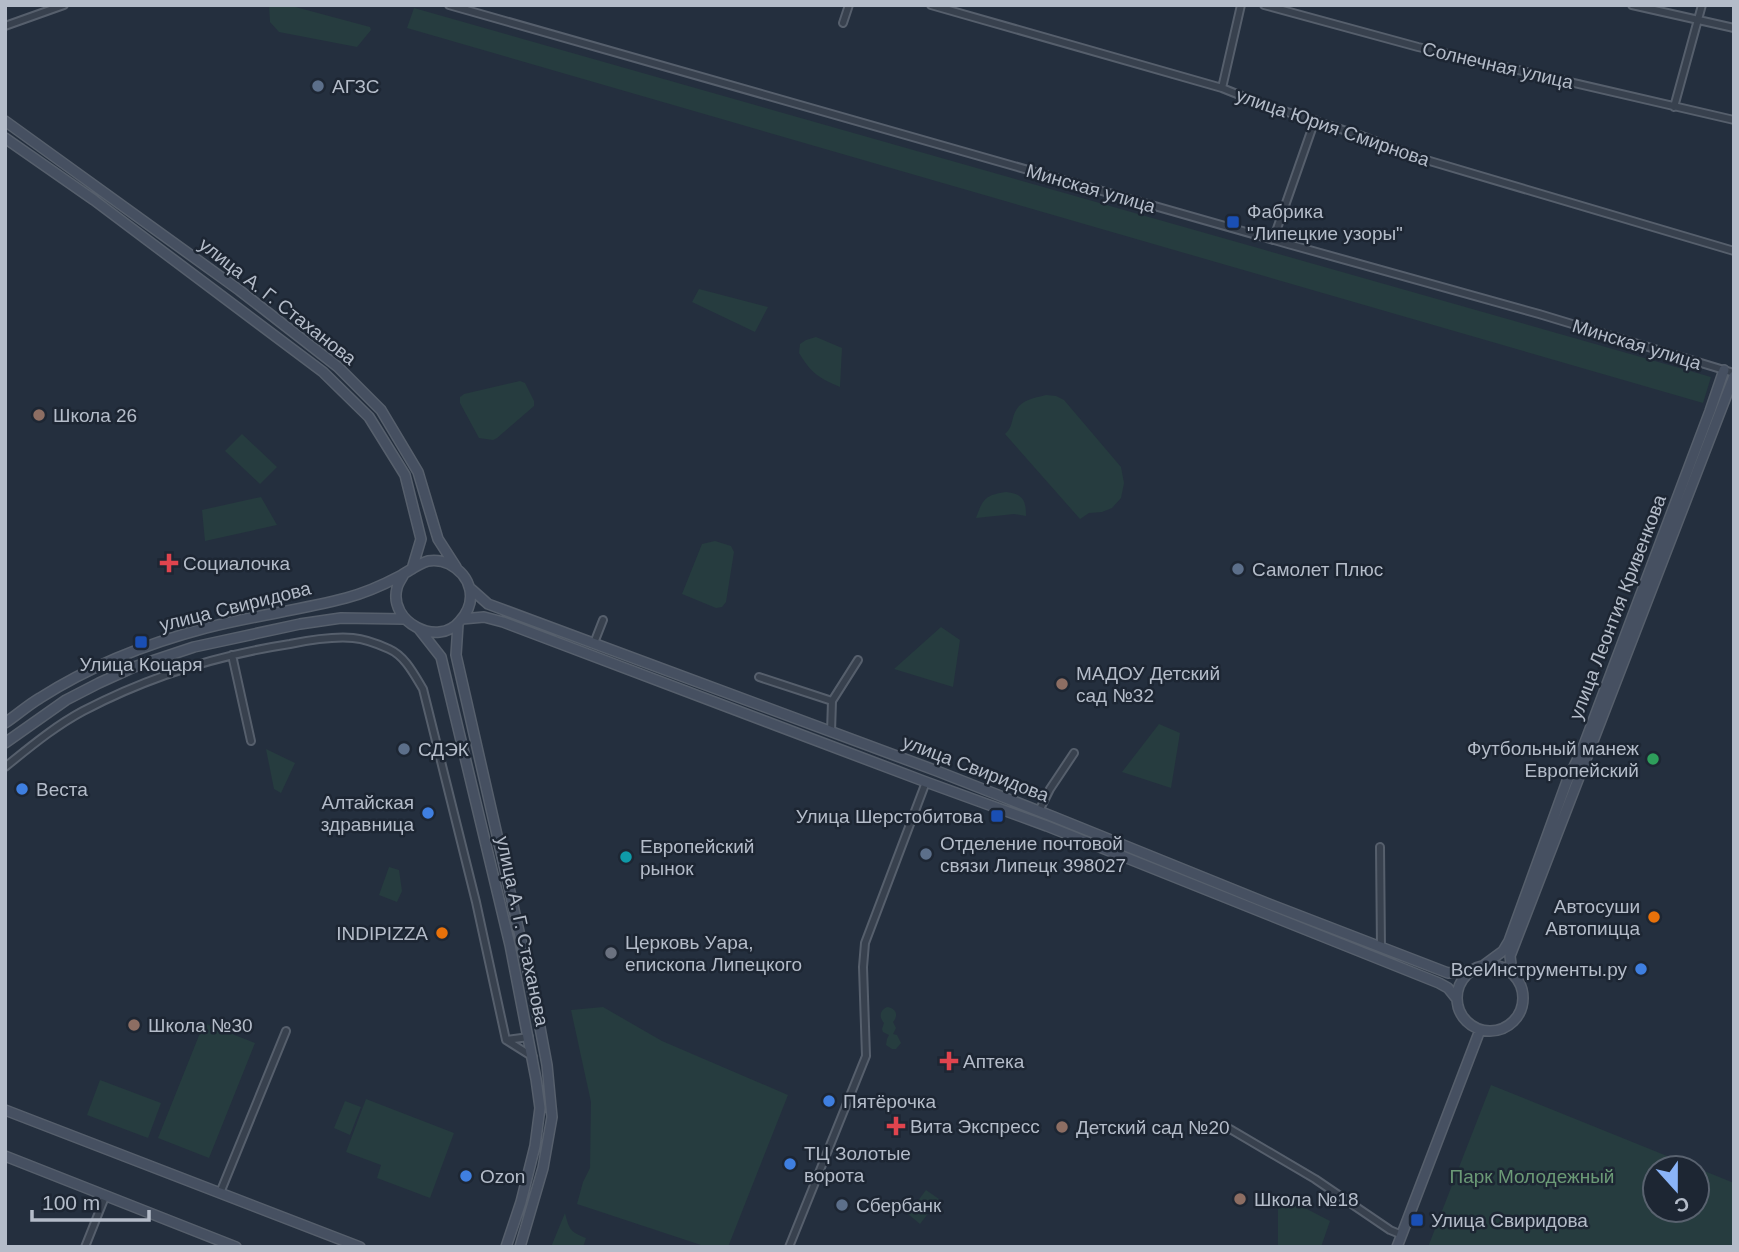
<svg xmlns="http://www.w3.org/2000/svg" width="1739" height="1252" font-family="Arial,sans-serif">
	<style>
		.green { fill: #263c3f; fill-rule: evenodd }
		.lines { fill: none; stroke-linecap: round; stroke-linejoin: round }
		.street-casing { stroke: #565f6c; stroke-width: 10 }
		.secondary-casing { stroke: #565f6c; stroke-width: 12 }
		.street { stroke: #38414e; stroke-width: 6 }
		.secondary { stroke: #465061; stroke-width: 9 }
		.service-dot { fill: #5c6f8a; stroke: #1d2633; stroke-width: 2.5 }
		.transit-dot { fill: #1a4fb4; stroke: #1d2633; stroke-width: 2.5 }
		.education-dot { fill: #8d6e63; stroke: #1d2633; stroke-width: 2.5 }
		.health-dot { fill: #e0444e; stroke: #1d2633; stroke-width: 2.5 }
		.leisure-dot { fill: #2e9e5b; stroke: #1d2633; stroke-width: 2.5 }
		.shop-dot { fill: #3f7fe0; stroke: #1d2633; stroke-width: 2.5 }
		.culture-dot { fill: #0f9aa8; stroke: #1d2633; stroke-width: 2.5 }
		.food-dot { fill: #e8710a; stroke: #1d2633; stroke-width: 2.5 }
		.worship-dot { fill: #6b7280; stroke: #1d2633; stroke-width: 2.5 }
		.labels { text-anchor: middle; stroke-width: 5; stroke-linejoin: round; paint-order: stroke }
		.street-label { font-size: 19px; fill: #b4bcc9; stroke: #1d2633 }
		.poi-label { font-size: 19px; fill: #b4bcc9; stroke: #1d2633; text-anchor: start }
		.park-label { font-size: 19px; fill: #6b9a76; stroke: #1d2633 }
	</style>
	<rect width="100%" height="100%" fill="#242f3e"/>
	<path class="green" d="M 269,5 L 288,5 L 370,27 L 371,30 L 357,47 L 279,32 L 270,22 Z
		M 414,8 L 1711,377 L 1703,403 L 407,28 Z
		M 699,289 L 768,307 L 755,332 L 692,302 Z
		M 816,337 L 842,348 L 840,387 C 819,378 811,373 799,353 L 800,344 L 806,340 Z
		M 520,381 L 525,383 L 534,401 L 534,406 L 497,438 L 493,440 L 479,438 L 460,403 L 460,397 L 464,394 Z
		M 1046,395 L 1056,396 L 1064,400 L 1121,467 L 1124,483 L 1121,498 L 1112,508 L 1102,512 L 1089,513 L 1080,519 L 1005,434 C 1011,428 1011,425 1013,418 C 1017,401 1030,399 1046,395 Z
		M 242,434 L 277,467 L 260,484 L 225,451 Z
		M 1006,492 C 1023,494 1026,500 1026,516 L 1014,514 L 976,518 C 983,499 985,495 1006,492 Z
		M 261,497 L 277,525 L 205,541 L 202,510 Z
		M 715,541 L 731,546 L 734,552 L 726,602 L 722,607 L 716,608 L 682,594 L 702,544 Z
		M 941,627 L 960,640 L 953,687 L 894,669 Z
		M 1159,724 L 1180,733 L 1171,788 L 1122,772 Z
		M 266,749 L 295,763 L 281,793 L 274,789 Z
		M 389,867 L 399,870 L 402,891 L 397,902 L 379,895 Z
		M 603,1007 L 662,1041 L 788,1095 L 728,1247 L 707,1247 L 577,1204 L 583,1182 L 590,1168 L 591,1102 L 571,1010 Z
		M 887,1007 C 896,1008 899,1015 893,1022 L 896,1028 L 893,1034 L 897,1035 L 901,1043 L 896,1049 L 892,1049 L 886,1045 L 887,1039 L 889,1035 L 883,1032 L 882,1029 L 884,1023 C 879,1017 879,1011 887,1007 Z
		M 204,1023 L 255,1043 L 209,1158 L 158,1138 Z
		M 100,1080 L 161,1103 L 148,1138 L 87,1115 Z
		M 1491,1085 L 1734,1183 L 1734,1247 L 1428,1247 ZM 1655,1168 L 1697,1168 L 1697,1210 L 1655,1210 Z
		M 366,1099 L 454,1133 L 430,1198 L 377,1178 L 381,1165 L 346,1152 Z
		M 345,1101 L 361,1107 L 350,1135 L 334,1128 Z
		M 926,1190 L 939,1199 L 920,1224 L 908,1214 Z
		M 1278,1194 L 1330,1221 L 1321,1247 L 1278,1247 Z
		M 565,1213 C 569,1229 570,1232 586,1238 L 583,1247 L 551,1247 Z"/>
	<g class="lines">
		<defs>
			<path id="street" d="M 449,5 L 1288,244 L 1539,314 L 1734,373
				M 931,5 L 1222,88 L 1262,104 L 1359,135 L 1423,159 L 1734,251
				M 1264,5 L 1418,47 L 1734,120
				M 1632,5 L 1734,28
				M 843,23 L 849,5
				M 5,26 L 64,5
				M 1222,88 L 1241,5
				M 1674,107 L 1702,5
				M 1273,240 L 1315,120
				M 594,643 L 603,620
				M 232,655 L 251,741
				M 759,677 L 832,701
				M 831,732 L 832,701 L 858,660
				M 5,767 C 30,747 55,726 83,711 C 148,677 218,655 290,644 C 310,640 332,636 353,638 C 365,639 378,644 389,649 C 405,656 414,674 423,689 L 476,902 L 506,1040 L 533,1057
				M 1039,811 L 1050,789 L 1074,753
				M 1380,847 L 1381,948
				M 506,1040 L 529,1037
				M 1230,1129 L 1315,1179 L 1390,1230 L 1402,1235
				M 220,1193 L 286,1031
				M 85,1247 L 105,1197
				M 789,1247 L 866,1056 L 863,967 L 865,943 L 926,782"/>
			<path id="secondary" d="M 5,121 L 239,290 L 338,367 L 381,410 L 418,472 L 438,539 L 456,567
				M 5,138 L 94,200 L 323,372 L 369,417 L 405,475 L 421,539 L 412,569
				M 470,588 L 488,604 L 937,771 L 1054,817 L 1269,904 L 1448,973 L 1472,970
				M 462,619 L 484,617 L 503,622 L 926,782 L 1047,826 L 1439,983 L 1448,988 L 1456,998
				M 458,624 L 456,655 L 536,1006 L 547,1065 L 552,1117 L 543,1168 L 520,1247
				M 419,629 L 441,657 L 510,945 L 536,1079 L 540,1108 L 535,1146 L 521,1202 L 506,1247
				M 5,723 C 17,715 28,705 40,698 C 90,666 149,643 206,628 C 252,616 300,610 346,598 C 365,593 383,585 400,576 C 409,571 418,564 428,561 C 435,560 443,561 449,564 C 472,576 478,601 460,621 C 438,648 388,622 397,588 C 398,583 402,578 404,574
				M 5,743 L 66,700 L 99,683 L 134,667 L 194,647 L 300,624 L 341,618 L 404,619
				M1457 998a33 33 0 1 1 66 0a33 33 0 1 1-66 0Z
				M 1484,965 L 1503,951 L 1509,941 L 1567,781 L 1582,750 L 1710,411 L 1724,370
				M 1512,972 L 1510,956 L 1734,376
				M 5,1110 L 360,1247
				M 5,1156 L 236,1247
				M 1397,1247 L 1480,1030"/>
		</defs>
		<use href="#street" class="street-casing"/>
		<use href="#secondary" class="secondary-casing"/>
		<use href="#street" class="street"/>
		<use href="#secondary" class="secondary"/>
	</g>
	<g class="service-dot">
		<circle cx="318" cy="86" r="7"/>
		<circle cx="1238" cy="569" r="7"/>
		<circle cx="404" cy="749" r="7"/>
		<circle cx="926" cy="854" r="7"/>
		<circle cx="842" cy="1205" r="7"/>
	</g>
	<g class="transit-dot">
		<rect x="1226" y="215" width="14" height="14" rx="3.5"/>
		<rect x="134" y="635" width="14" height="14" rx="3.5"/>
		<rect x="990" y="809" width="14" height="14" rx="3.5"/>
		<rect x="1410" y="1213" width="14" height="14" rx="3.5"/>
	</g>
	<g class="education-dot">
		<circle cx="39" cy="415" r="7"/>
		<circle cx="1062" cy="684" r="7"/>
		<circle cx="134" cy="1025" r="7"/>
		<circle cx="1062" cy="1127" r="7"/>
		<circle cx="1240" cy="1199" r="7"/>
	</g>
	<g class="health-dot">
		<path d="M165.5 552.5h7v7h7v7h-7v7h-7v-7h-7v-7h7z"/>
		<path d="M945.5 1050.5h7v7h7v7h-7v7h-7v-7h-7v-7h7z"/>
		<path d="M892.5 1115.5h7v7h7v7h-7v7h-7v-7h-7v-7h7z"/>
	</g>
	<circle class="leisure-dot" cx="1653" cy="759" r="7"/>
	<g class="shop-dot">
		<circle cx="22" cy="789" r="7"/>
		<circle cx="428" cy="813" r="7"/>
		<circle cx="1641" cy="969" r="7"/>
		<circle cx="829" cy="1101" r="7"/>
		<circle cx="790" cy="1164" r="7"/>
		<circle cx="466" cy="1176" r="7"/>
	</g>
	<circle class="culture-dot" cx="626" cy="857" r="7"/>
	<g class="food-dot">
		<circle cx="1654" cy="917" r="7"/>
		<circle cx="442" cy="933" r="7"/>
	</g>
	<circle class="worship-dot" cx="611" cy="953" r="7"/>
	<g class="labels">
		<g class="street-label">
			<text transform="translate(1498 65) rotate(13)" y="7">Солнечная улица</text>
			<text transform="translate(1333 127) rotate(19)" y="7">улица Юрия Смирнова</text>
			<text transform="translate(1091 188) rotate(16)" y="7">Минская улица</text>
			<text transform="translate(278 301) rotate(38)" y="7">улица А. Г. Стаханова</text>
			<text transform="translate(1637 344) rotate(17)" y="7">Минская улица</text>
			<text transform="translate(235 606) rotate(-14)" y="7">улица Свиридова</text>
			<text transform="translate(1617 607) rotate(-69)" y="7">улица Леонтия Кривенкова</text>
			<text transform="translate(976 768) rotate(21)" y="7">улица Свиридова</text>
			<text transform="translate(523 931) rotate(78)" y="7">улица А. Г. Стаханова</text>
		</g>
		<g class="poi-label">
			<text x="332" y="93">АГЗС</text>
			<text x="1247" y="218">Фабрика<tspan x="1247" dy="22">"Липецкие узоры"</tspan></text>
			<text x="53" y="422">Школа 26</text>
			<text x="183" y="570">Социалочка</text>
			<text x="1252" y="576">Самолет Плюс</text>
			<text x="141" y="671" text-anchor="middle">Улица Коцаря</text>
			<text x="1076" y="680">МАДОУ Детский<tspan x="1076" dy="22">сад №32</tspan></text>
			<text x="1639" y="755" text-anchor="end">Футбольный манеж<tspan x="1639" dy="22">Европейский</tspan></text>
			<text x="418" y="756">СДЭК</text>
			<text x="36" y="796">Веста</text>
			<text x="414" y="809" text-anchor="end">Алтайская<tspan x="414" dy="22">здравница</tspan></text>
			<text x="983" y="823" text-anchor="end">Улица Шерстобитова</text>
			<text x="940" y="850">Отделение почтовой<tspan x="940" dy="22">связи Липецк 398027</tspan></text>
			<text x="640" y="853">Европейский<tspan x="640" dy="22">рынок</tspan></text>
			<text x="1640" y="913" text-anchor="end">Автосуши<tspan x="1640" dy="22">Автопицца</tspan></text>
			<text x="428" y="940" text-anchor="end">INDIPIZZA</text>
			<text x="625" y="949">Церковь Уара,<tspan x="625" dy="22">епископа Липецкого</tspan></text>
			<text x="1627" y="976" text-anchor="end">ВсеИнструменты.ру</text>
			<text x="148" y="1032">Школа №30</text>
			<text x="963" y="1068">Аптека</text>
			<text x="843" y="1108">Пятёрочка</text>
			<text x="910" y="1133">Вита Экспресс</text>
			<text x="1076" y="1134">Детский сад №20</text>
			<text x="804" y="1160">ТЦ Золотые<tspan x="804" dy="22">ворота</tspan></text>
			<text x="480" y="1183">Ozon</text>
			<text x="1254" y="1206">Школа №18</text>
			<text x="856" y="1212">Сбербанк</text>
			<text x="1431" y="1227">Улица Свиридова</text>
		</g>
		<g class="park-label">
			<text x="1532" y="1183">Парк Молодежный</text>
		</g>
	</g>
	<rect width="1739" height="1252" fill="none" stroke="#b4bcc9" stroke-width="14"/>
	<g transform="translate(1676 1189) rotate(159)"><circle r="33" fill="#1d2633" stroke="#59626f" stroke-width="2"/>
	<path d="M0-5L12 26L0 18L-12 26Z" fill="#8ab4f8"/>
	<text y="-10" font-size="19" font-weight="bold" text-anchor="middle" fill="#b4bcc9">С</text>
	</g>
	<path d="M32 1210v10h117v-10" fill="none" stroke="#b4bcc9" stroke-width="3.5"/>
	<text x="42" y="1210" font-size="21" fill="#b4bcc9" stroke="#1d2633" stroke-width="5" paint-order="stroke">100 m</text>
</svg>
